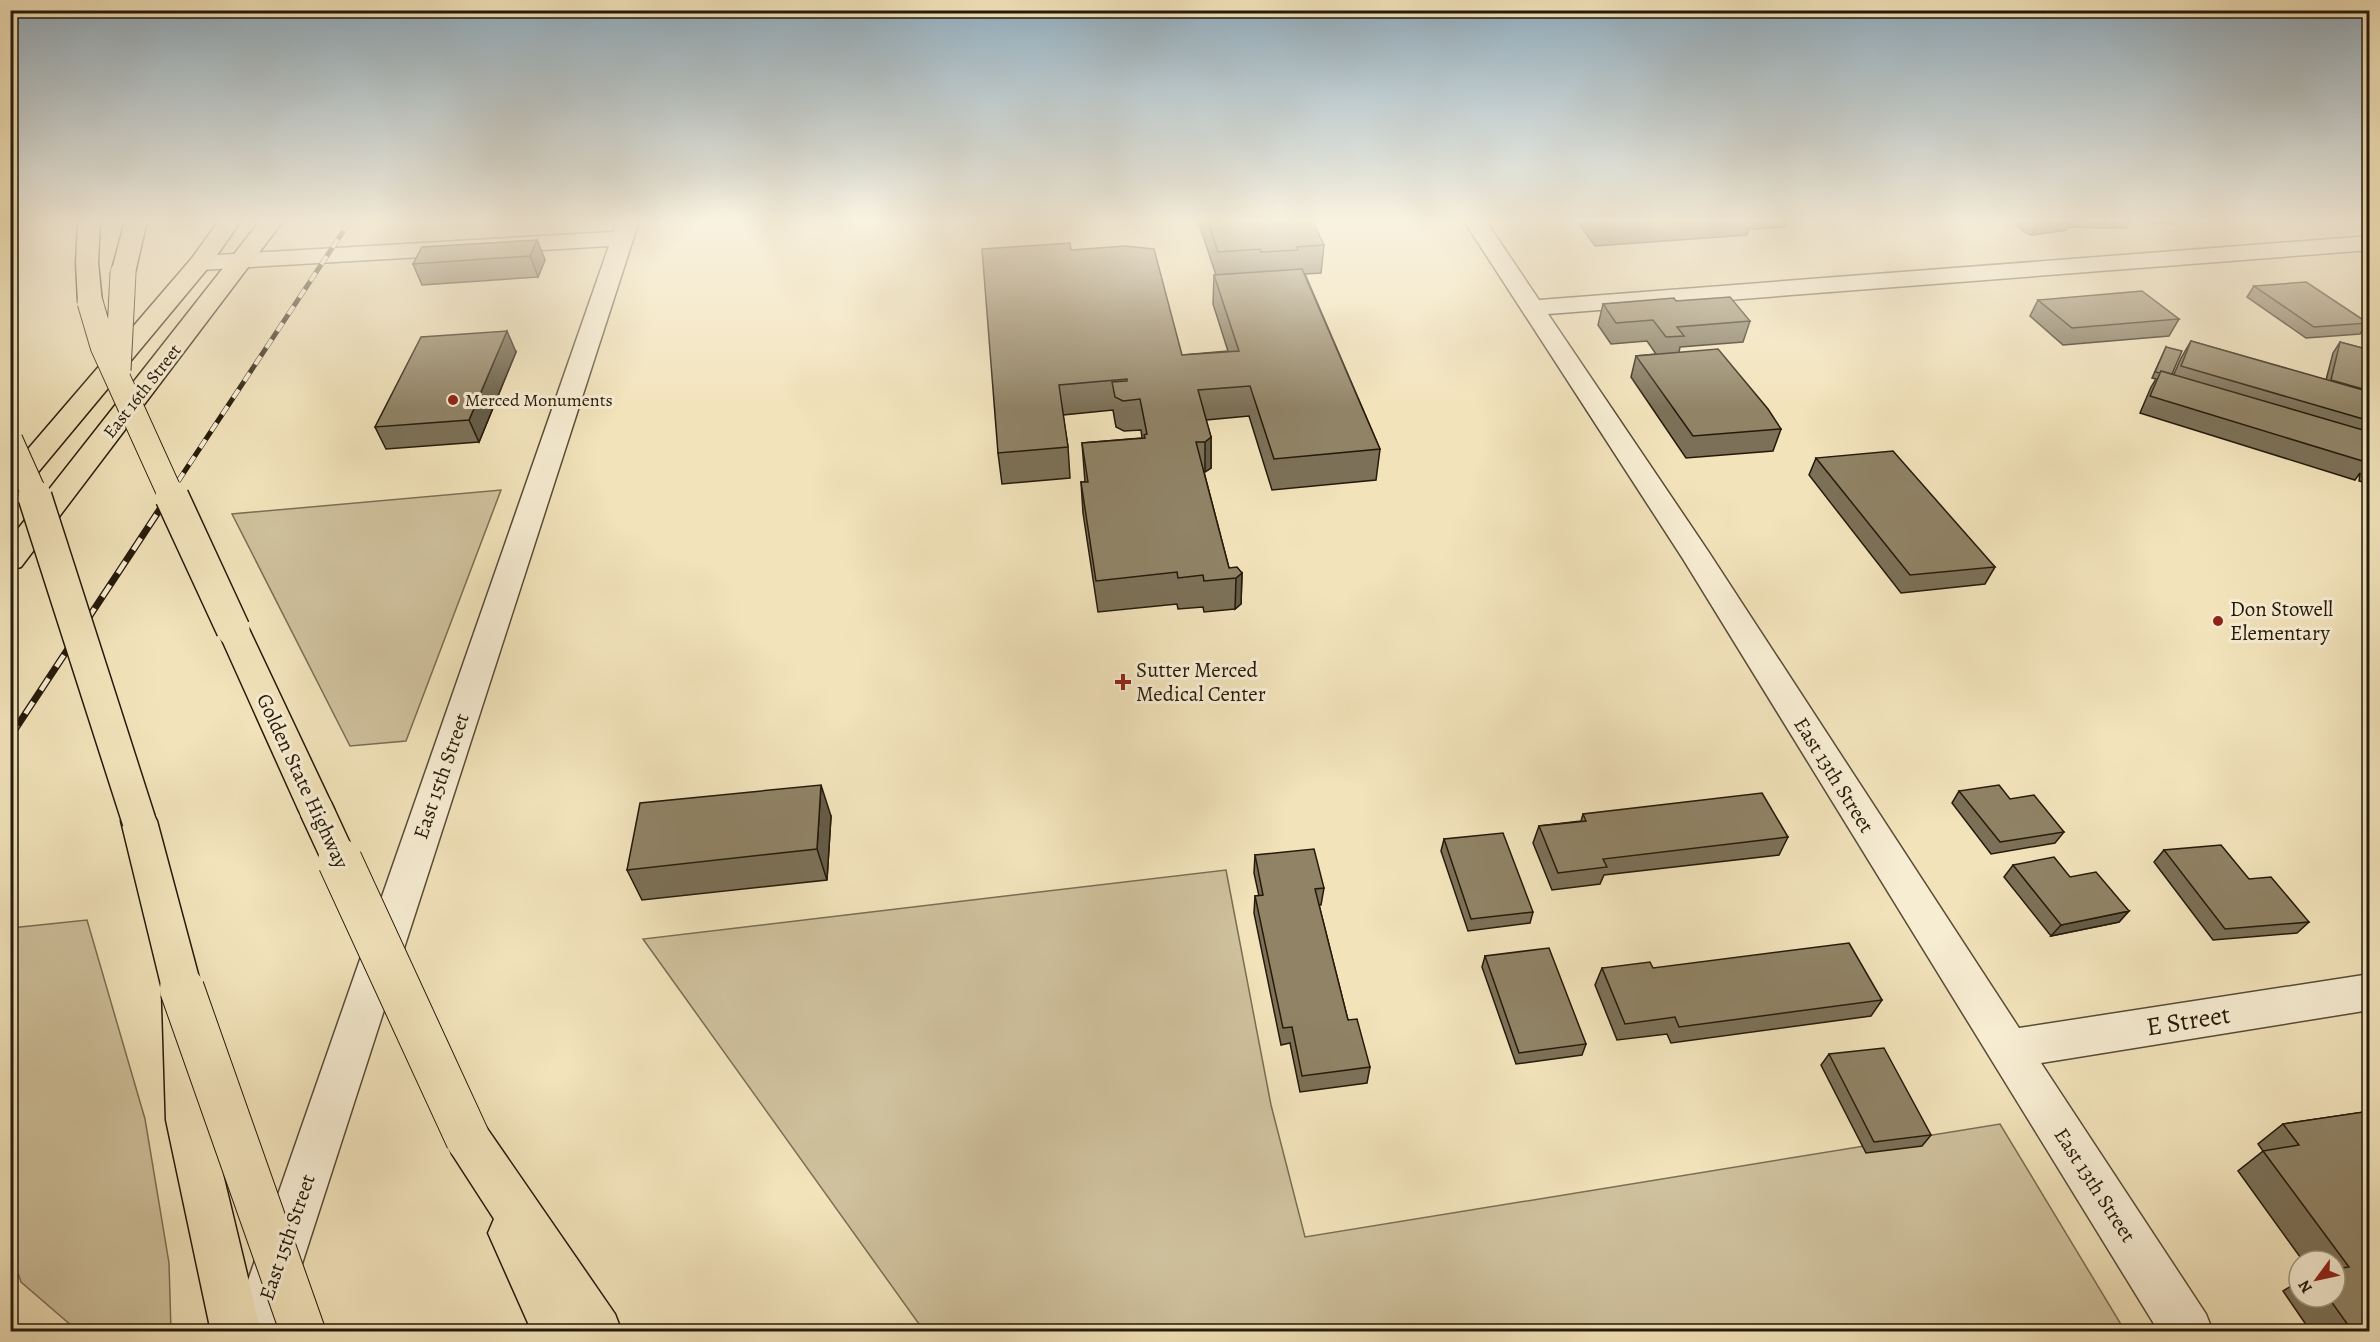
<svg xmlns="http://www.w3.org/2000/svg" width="2380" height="1342" font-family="Alegreya,serif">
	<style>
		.green { fill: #cfc19d; stroke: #7a6e54; stroke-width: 1.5 }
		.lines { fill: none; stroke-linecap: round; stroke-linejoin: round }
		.street-casing { stroke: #584c36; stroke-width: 3 }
		.primary-casing { stroke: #251a0a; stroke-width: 3 }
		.highway-casing { stroke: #251a0a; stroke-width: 3 }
		.street { fill: #f7edd3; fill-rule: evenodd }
		.primary { fill: #f2e3bb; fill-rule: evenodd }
		.highway { fill: #f2e3bb; fill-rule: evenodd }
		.rail-far1-casing { stroke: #251a0a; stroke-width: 5 }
		.rail-casing { stroke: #251a0a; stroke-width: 7 }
		.rail-far1 { stroke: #f7edd3; stroke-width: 4; stroke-dasharray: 10; stroke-linecap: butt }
		.rail { stroke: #f7edd3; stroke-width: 4.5; stroke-dasharray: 14; stroke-linecap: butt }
		.highway-bridge-far2-casing { stroke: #251a0a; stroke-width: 27; stroke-linecap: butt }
		.highway-bridge-far1-casing { stroke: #251a0a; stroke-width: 36; stroke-linecap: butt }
		.highway-bridge-casing { stroke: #251a0a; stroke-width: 46; stroke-linecap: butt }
		.highway-bridge-far2 { stroke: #f2e3bb; stroke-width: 25 }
		.highway-bridge-far1 { stroke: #f2e3bb; stroke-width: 33 }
		.highway-bridge { stroke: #f2e3bb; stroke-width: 44 }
		.wall { fill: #7c7158; stroke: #251a0a; stroke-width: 1.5 }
		.shaded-wall { fill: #655c47; stroke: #251a0a; stroke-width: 1.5 }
		.building { fill: #908366; stroke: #251a0a; stroke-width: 1.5 }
		.poi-dot { fill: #8f2418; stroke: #f7edd3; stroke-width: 2 }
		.labels { text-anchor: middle; stroke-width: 6; stroke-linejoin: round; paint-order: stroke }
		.far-street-label { font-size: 18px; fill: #251a0a; stroke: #f7edd3 }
		.far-poi-label { font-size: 18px; fill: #251a0a; stroke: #f7edd3; text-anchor: start }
		.poi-label { font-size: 21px; fill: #251a0a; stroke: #f7edd3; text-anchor: start }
		.street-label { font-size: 21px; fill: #251a0a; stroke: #f7edd3 }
		.near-street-label { font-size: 26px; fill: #251a0a; stroke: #f7edd3 }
	</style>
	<rect width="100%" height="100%" fill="#f2e3bb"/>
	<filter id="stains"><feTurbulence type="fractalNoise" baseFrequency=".00333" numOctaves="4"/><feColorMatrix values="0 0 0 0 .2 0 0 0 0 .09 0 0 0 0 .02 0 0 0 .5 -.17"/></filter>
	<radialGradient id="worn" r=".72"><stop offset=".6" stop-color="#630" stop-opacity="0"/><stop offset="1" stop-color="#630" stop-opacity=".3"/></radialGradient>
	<path class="green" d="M 501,490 L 406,741 L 350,746 L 232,514 Z
		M 1226,870 L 1271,1105 L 1305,1237 L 2000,1124 L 2125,1331 L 924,1331 L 643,939 Z
		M 87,920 L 145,1119 L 169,1263 L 171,1331 L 72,1326 L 21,1282 L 11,1253 L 11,928 Z"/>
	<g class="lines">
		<defs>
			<path id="street" d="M 617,221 L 639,221 L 280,1332 L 230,1332 L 609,246 L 200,270 L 192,268 L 189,263 L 192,258 L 200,256 L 613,232 Z
				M 1464,221 L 1486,221 L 1539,300 L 2370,236 L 2370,250 L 1548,314 L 1708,551 L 2019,1028 L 2370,974 L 2370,1010 L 2041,1063 L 2206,1314 L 2213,1332 L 2159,1332 L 1683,559 Z"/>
			<path id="primary" d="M 219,221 L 241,221 L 208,268 L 20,494 L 10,497 L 10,470 L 192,258 Z
				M 260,221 L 283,221 L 21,567 L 10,570 L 10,539 Z"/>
			<path id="highway" d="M 78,221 L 100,221 L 98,263 L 102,302 L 98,307 L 90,309 L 82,307 L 78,302 L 76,263 Z
				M 125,221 L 147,221 L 135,273 L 131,278 L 123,280 L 115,278 L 111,273 Z
				M 233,618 L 244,621 L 249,629 L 334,809 L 329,819 L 316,823 L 303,819 L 298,809 L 217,629 L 222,621 Z
				M 139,807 L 152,811 L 157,821 L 202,989 L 210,1120 L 261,1332 L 211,1332 L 166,1120 L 162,989 L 121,821 L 126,811 Z
				M 468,1118 L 484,1124 L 615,1314 L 622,1332 L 532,1332 L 488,1233 L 494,1219 L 452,1154 L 446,1139 L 452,1124 Z"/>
		</defs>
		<use href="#street" class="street-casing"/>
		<use href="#primary" class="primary-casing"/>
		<use href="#highway" class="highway-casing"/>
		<use href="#street" class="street"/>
		<use href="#primary" class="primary"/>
		<use href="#highway" class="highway"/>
		<defs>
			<path id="rail-far1" d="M 167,498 L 350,221"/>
			<path id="rail" d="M 10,737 L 168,497"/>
		</defs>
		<use href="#rail-far1" class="rail-far1-casing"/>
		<use href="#rail" class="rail-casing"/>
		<use href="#rail-far1" class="rail-far1"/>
		<use href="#rail" class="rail"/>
		<defs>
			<path id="highway-bridge-far2" d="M 90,302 L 103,346 L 172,498
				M 118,370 L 123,273
				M 10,440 L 36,498"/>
			<path id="highway-bridge-far1" d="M 35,497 L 139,821
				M 172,497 L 233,629
				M 316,809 L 341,863"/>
			<path id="highway-bridge" d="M 340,861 L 468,1139
				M 182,989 L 303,1332"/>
		</defs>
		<use href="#highway-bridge-far2" class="highway-bridge-far2-casing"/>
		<use href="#highway-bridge-far1" class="highway-bridge-far1-casing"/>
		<use href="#highway-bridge" class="highway-bridge-casing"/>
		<use href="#highway-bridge-far2" class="highway-bridge-far2"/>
		<use href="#highway-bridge-far1" class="highway-bridge-far1"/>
		<use href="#highway-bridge" class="highway-bridge"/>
	</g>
	<path class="wall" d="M 1198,221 L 1305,221 L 1307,224 L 1324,245 L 1321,273 L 1305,274 L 1380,449 L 1376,480 L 1272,490 L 1249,416 L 1206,420 L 1211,437 L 1211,468 L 1204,472 L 1229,568 L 1242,573 L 1241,604 L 1235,609 L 1204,612 L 1203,607 L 1178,609 L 1177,604 L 1098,612 L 1083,513 L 1081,482 L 1085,482 L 1082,443 L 1142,438 L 1141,430 L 1124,431 L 1116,427 L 1113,410 L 1063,415 L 1068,447 L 1070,478 L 1002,484 L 998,453 L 1071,250 L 1182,355 L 1228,351 L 1213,304 L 1214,275 L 1216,275 Z
		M 1577,221 L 1787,221 L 1785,227 L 1752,229 L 1750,226 L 1747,235 L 1595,246 Z
		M 2012,221 L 2129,221 L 2126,228 L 2067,227 L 2066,230 L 2032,235 L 2026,233 Z
		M 2150,221 L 2178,221 L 2177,224 L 2153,223 Z
		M 537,240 L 545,260 L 538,277 L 422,285 L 413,264 Z
		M 2254,286 L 2368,323 L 2360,334 L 2306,338 L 2247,297 Z
		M 2038,300 L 2179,319 L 2169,336 L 2063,345 L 2030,316 Z
		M 1676,301 L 1750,321 L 1743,342 L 1680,347 L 1679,352 L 1781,429 L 1773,451 L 1686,458 L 1631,377 L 1636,356 L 1656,354 L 1647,341 L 1611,344 L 1598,325 L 1603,304 Z
		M 2191,341 L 2326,380 L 2333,353 L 2340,342 L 2370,350 L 2370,484 L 2359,481 L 2360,473 L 2355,480 L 2140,413 L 2151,387 L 2156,379 L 2152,378 L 2166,347 L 2172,374 L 2174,374 L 2181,358 Z
		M 516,352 L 479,442 L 386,449 L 375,427 Z
		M 1816,458 L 1995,567 L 1985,584 L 1901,593 L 1809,475 Z
		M 1959,791 L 2010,799 L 2064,832 L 2055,843 L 1991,854 L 1952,803 Z
		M 1583,814 L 1788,837 L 1779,855 L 1604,875 L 1600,884 L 1552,890 L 1533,843 L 1539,826 L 1581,821 Z
		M 831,816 L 827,880 L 642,900 L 627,870 Z
		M 1444,839 L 1533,912 L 1530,923 L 1468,931 L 1441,851 Z
		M 2164,850 L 2249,879 L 2309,922 L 2297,933 L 2213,940 L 2154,862 Z
		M 1255,855 L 1324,888 L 1321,905 L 1319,905 L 1348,1020 L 1370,1067 L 1367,1083 L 1300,1092 L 1290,1043 L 1281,1045 L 1254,913 L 1255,896 L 1259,896 L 1254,873 Z
		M 2013,865 L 2070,877 L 2129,911 L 2119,922 L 2051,936 L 2004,877 Z
		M 1485,956 L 1586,1044 L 1582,1055 L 1516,1064 L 1482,967 Z
		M 1602,968 L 1653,968 L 1882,1000 L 1871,1016 L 1671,1043 L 1667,1034 L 1617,1040 L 1595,985 Z
		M 1829,1054 L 1931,1135 L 1922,1146 L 1866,1153 L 1821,1065 Z
		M 2370,1111 L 2370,1332 L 2311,1332 L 2283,1291 L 2299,1281 L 2299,1297 L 2335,1297 L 2335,1261 L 2303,1261 L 2238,1171 L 2263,1151 L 2258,1144 L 2283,1124 Z"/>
	<path class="shaded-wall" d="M 2038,221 L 2070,221 L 2066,230 L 2032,235 Z
		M 537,240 L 545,260 L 538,277 L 530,256 Z
		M 507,331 L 516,352 L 479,442 L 469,420 Z
		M 1211,437 L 1211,468 L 1205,472 L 1205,442 Z
		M 1242,573 L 1241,604 L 1235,609 L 1236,578 Z
		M 821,785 L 831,816 L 827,880 L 817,849 Z
		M 2129,911 L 2119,922 L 2051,936 L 2061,925 Z"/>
	<path class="building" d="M 1208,221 L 1305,221 L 1307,224 L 1314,224 L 1324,245 L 1297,247 L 1298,250 L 1261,252 L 1260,249 L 1218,252 Z
		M 537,240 L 530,256 L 413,264 L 422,247 Z
		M 1070,243 L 1071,250 L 1125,246 L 1154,249 L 1182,355 L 1239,351 L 1214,275 L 1302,269 L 1380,449 L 1274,459 L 1250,386 L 1198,390 L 1211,437 L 1205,442 L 1196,442 L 1229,568 L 1237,567 L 1242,573 L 1236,578 L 1204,581 L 1203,575 L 1178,578 L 1177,572 L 1096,581 L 1081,482 L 1088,482 L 1082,443 L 1145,438 L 1144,435 L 1147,434 L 1140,399 L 1123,401 L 1115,397 L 1112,382 L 1127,381 L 1127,379 L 1059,385 L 1068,447 L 998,453 L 982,249 Z
		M 2306,282 L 2368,323 L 2314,327 L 2254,286 Z
		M 2142,291 L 2179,319 L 2072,328 L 2038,300 Z
		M 1730,297 L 1750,321 L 1677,327 L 1684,336 L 1666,337 L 1653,320 L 1616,323 L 1603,304 L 1674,298 L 1676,301 Z
		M 507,331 L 469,420 L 375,427 L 421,337 Z
		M 2191,341 L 2370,392 L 2370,421 L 2181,366 Z
		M 2340,342 L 2370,350 L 2370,391 L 2331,380 Z
		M 2166,347 L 2182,351 L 2172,374 L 2161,371 L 2160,373 L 2155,372 Z
		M 1718,349 L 1768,409 L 1781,429 L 1693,436 L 1636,356 Z
		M 2161,371 L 2370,432 L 2369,463 L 2150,396 Z
		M 1893,451 L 1995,567 L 1910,575 L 1816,458 Z
		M 2370,458 L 2370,477 L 2363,475 L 2365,467 L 2369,463 Z
		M 821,785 L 817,849 L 627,870 L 640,803 Z
		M 1999,785 L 2010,799 L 2034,795 L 2064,832 L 2000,842 L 1959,791 Z
		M 1762,793 L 1788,837 L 1603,859 L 1607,867 L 1558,873 L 1539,826 L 1586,821 L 1583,814 Z
		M 1503,833 L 1533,912 L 1471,919 L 1444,839 Z
		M 2221,845 L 2249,879 L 2271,877 L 2309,922 L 2225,929 L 2164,850 Z
		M 1314,849 L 1324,888 L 1315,889 L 1348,1020 L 1357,1019 L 1370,1067 L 1302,1076 L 1292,1027 L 1283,1028 L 1255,896 L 1263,895 L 1255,855 Z
		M 2054,857 L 2070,877 L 2096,872 L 2129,911 L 2061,925 L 2013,865 Z
		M 1849,943 L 1882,1000 L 1679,1027 L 1675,1017 L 1625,1024 L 1602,968 L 1650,962 L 1653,968 Z
		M 1549,948 L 1586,1044 L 1519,1053 L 1485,956 Z
		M 1884,1048 L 1931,1135 L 1874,1142 L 1829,1054 Z
		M 2370,1111 L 2370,1332 L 2353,1332 L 2328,1297 L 2335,1297 L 2335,1269 L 2349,1267 L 2263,1151 L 2299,1145 L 2283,1124 Z"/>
	<linearGradient id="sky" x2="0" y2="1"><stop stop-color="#90acbe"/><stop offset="0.54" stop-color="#f9f2e0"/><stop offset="1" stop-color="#f9f2e0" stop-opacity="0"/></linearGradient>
	<rect width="2380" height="409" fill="url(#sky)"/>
	<g class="poi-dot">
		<circle cx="453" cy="400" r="6"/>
		<circle cx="2218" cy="621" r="6"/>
		<path d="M1120 673h6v6h6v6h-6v6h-6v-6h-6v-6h6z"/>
	</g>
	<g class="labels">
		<g class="far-street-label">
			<text transform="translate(142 391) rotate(-52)" y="6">East 16th Street</text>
		</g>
		<g class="far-poi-label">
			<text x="465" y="406">Merced Monuments</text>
		</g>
		<g class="poi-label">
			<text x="2230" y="616">Don Stowell<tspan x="2230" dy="24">Elementary</tspan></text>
			<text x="1136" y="677">Sutter Merced<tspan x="1136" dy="24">Medical Center</tspan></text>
		</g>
		<g class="street-label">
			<text transform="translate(1834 775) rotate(58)" y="7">East 13th Street</text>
			<text transform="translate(441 776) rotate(-71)" y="7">East 15th Street</text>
			<text transform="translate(303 781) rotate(65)" y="7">Golden State Highway</text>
			<text transform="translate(2095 1185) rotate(57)" y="7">East 13th Street</text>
			<text transform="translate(287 1237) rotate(-71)" y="7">East 15th Street</text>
		</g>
		<g class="near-street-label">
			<text transform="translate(2188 1020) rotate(-9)" y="9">E Street</text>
		</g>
	</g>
	<rect width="2380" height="1342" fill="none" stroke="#f2e3bb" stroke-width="36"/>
	<rect x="12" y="12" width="2356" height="1318" fill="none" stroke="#251a0a" stroke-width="3"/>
	<rect x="18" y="18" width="2344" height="1306" fill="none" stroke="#251a0a" stroke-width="1.5"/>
	<g transform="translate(2317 1279) rotate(237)"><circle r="28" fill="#f7edd3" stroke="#a39983" stroke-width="1.5"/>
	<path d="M0-4.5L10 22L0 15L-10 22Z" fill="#8f2418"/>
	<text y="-9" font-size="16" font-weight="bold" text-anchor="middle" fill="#251a0a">N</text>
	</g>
	<rect width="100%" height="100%" filter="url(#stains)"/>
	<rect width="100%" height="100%" fill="url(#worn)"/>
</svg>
